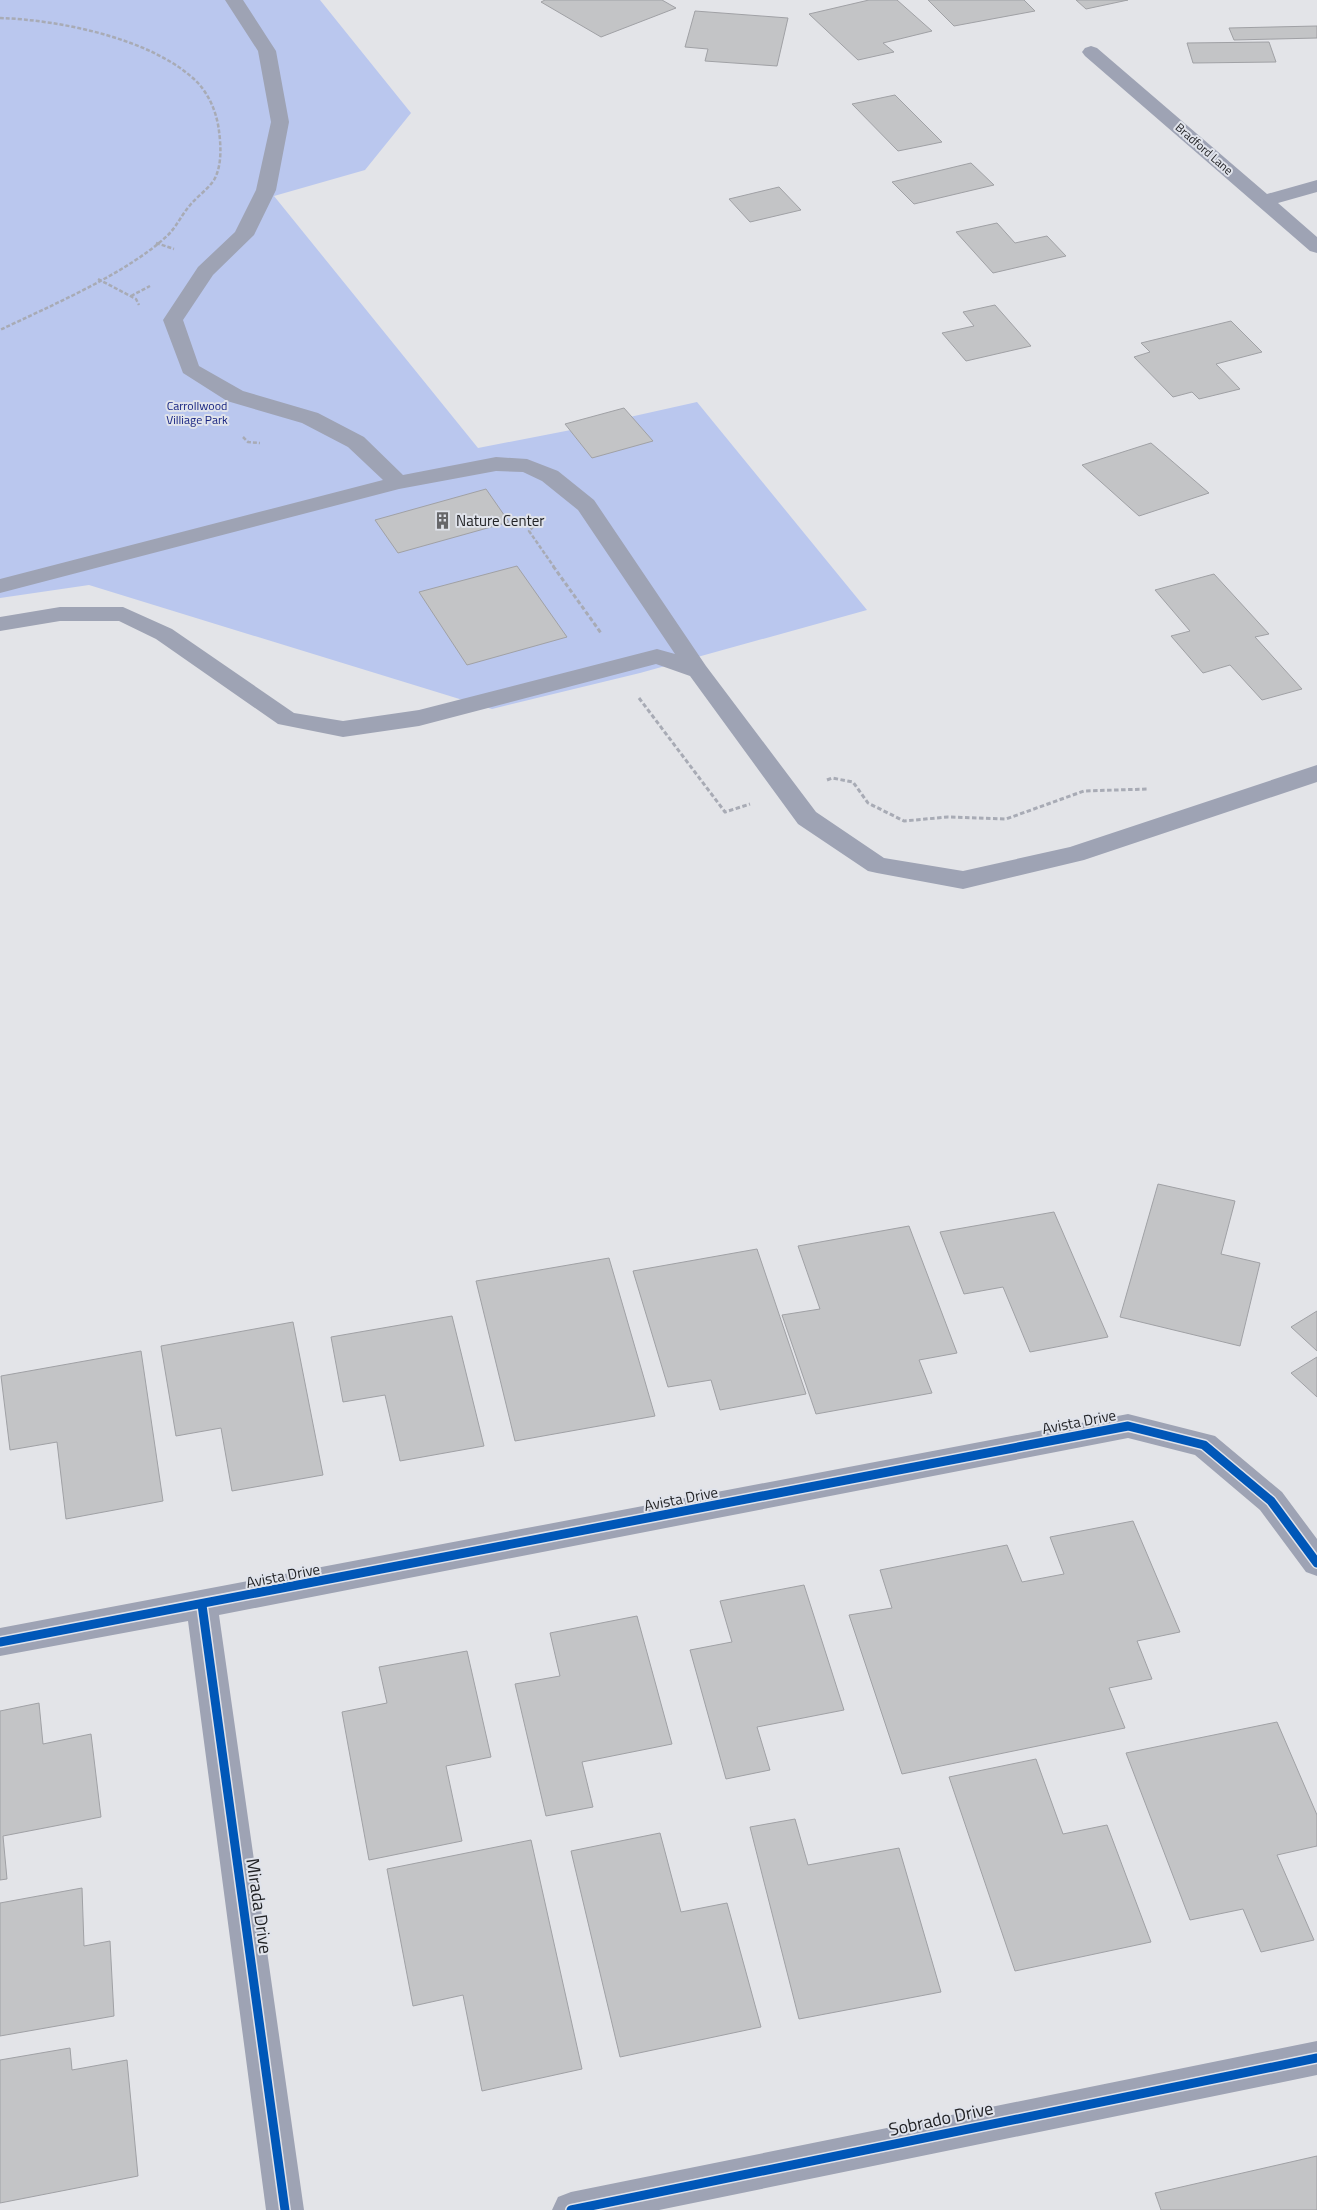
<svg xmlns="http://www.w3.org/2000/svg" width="1317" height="2210" font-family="'Titillium Web',sans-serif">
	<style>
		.green { fill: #bac7ee }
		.building { fill: #c3c4c6; stroke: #a0a1a5 }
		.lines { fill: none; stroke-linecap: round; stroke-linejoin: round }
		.path-far1 { stroke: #a8abb5; stroke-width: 2.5; stroke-dasharray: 4 2; stroke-linecap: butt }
		.path { stroke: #a8abb5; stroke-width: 3; stroke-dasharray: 4.5 2.5; stroke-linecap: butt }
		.minor { fill: #9ea3b4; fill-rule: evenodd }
		.cycleway-casing { stroke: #e0e3eb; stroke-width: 12 }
		.cycleway { stroke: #0057b8; stroke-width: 9 }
		.labels { text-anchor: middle; stroke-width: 4; stroke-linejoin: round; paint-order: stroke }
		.far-street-label { font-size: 12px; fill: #222326; stroke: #e0e3eb }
		.far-park-label { font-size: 12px; fill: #172481; stroke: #e0e3eb }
		.poi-label { font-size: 15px; fill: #222326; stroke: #e0e3eb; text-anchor: start }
		.street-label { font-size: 15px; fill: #222326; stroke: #e0e3eb }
		.near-street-label { font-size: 18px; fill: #222326; stroke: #e0e3eb }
	</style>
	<rect width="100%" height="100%" fill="#e3e4e8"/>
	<path class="green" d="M 0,0 L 320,0 L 411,113 L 365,170 L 274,196 L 478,448 L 576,429 L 697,402 L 867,610 L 640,673 L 492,709 L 89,585 L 0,598 Z"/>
	<path class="building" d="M 545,0 L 662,0 L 676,8 L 601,37 L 541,2 Z
		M 869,0 L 897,0 L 932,31 L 883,43 L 894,52 L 858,60 L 809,14 Z
		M 928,0 L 1024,0 L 1035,11 L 954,26 Z
		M 1076,0 L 1128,0 L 1086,9 Z
		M 695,11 L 788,18 L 777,66 L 705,61 L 708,49 L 685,47 Z
		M 1317,26 L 1317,38 L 1234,40 L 1229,28 Z
		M 1269,42 L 1276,62 L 1193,63 L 1187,43 Z
		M 895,95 L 942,142 L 898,151 L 852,104 Z
		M 971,163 L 994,185 L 914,204 L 892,182 Z
		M 779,187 L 801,210 L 750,222 L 729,199 Z
		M 997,223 L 1015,243 L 1047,236 L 1066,256 L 993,273 L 956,232 Z
		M 995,305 L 1031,346 L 966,361 L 942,333 L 974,326 L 963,312 Z
		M 1231,321 L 1262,352 L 1216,364 L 1240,389 L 1199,399 L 1192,392 L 1173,397 L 1134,357 L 1150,352 L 1141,343 Z
		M 624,408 L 653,441 L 592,458 L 565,424 Z
		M 1151,443 L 1209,493 L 1139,516 L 1082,465 Z
		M 486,489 L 509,522 L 398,553 L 375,520 Z
		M 517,566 L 567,637 L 467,665 L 419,592 Z
		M 1214,574 L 1269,634 L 1255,637 L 1302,689 L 1262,700 L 1230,665 L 1203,673 L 1171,636 L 1190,631 L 1155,590 Z
		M 1158,1184 L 1235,1201 L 1221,1254 L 1260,1263 L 1240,1346 L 1120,1317 Z
		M 1054,1212 L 1108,1337 L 1030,1352 L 1003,1287 L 964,1294 L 940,1232 Z
		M 909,1226 L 957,1353 L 919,1360 L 932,1393 L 816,1414 L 782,1315 L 820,1309 L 798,1246 Z
		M 757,1249 L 806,1394 L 720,1410 L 711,1380 L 668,1387 L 633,1271 Z
		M 609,1258 L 655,1416 L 515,1441 L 476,1281 Z
		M 1317,1311 L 1317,1351 L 1291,1327 Z
		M 452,1316 L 484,1446 L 400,1461 L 385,1395 L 343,1402 L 331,1337 Z
		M 293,1322 L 323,1475 L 232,1491 L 221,1428 L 176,1436 L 161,1346 Z
		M 141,1351 L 163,1501 L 66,1519 L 57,1442 L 10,1450 L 1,1376 Z
		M 1317,1357 L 1317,1397 L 1291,1373 Z
		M 1133,1521 L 1180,1632 L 1137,1641 L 1152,1679 L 1109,1688 L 1125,1728 L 902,1774 L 849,1615 L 892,1608 L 880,1570 L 1007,1545 L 1022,1582 L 1064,1574 L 1050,1537 Z
		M 804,1585 L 844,1710 L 757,1727 L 770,1770 L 726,1779 L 690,1650 L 732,1642 L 720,1601 Z
		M 637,1616 L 672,1744 L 582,1762 L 593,1807 L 546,1816 L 515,1684 L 560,1676 L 550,1633 Z
		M 467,1651 L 491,1757 L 446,1766 L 462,1841 L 369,1860 L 342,1712 L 387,1703 L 379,1667 Z
		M 39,1703 L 43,1744 L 91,1734 L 101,1817 L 3,1836 L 7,1879 L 0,1880 L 0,1711 Z
		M 1277,1722 L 1317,1815 L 1317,1846 L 1277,1855 L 1314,1940 L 1261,1952 L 1243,1909 L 1190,1920 L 1126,1753 Z
		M 1036,1759 L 1063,1834 L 1107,1825 L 1151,1942 L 1015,1971 L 949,1777 Z
		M 795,1819 L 808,1865 L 899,1848 L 941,1992 L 799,2019 L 750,1827 Z
		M 660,1833 L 681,1912 L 727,1903 L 761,2027 L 620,2057 L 571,1851 Z
		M 531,1840 L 582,2069 L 482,2091 L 463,1995 L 413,2006 L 387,1869 Z
		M 82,1888 L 84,1946 L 110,1941 L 114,2016 L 0,2036 L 0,1903 Z
		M 70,2048 L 72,2070 L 127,2060 L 138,2176 L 0,2203 L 0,2060 Z
		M 1317,2156 L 1317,2210 L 1161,2210 L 1155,2193 Z"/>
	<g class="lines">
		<path class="path-far1" d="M 0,18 C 60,20 155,39 198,83 C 210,96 217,114 219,131 C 221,146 222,166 214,180 C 208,189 198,196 191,204 C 182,214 177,226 168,235 C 128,273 50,306 0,330
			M 156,243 L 174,249
			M 98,279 L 136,299 L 139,305
			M 131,296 L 150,286
			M 243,437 L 248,442 L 260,443
			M 542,518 L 529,531 L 554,567"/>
		<path class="path" d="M 553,566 L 601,633
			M 639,698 L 725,812 L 750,804
			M 827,780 L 832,778 L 853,782 L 868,803 L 904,821 L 948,817 L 1006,819 L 1084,791 L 1147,789"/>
		<path class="minor" d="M 225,0 L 243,0 L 276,51 L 289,122 L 276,190 L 254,235 L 213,275 L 183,320 L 199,366 L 243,391 L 318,413 L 364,437 L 403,475 L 496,457 L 527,459 L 558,471 L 594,500 L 706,666 L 816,812 L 884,858 L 963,871 L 1070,847 L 1317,765 L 1317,782 L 1084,860 L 963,889 L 877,873 L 868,871 L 798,824 L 690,676 L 656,664 L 419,726 L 343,737 L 278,724 L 156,639 L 119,621 L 60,621 L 0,631 L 0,617 L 60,607 L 123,607 L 172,629 L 294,713 L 343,721 L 419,710 L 657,649 L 675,654 L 578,510 L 542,481 L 523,472 L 496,471 L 399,489 L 0,593 L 0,579 L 383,480 L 348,447 L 302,423 L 227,401 L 183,373 L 163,320 L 198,267 L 235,232 L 256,190 L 271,122 L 258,51 Z
			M 1091,46 L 1097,48 L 1267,194 L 1317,180 L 1317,192 L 1278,203 L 1317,237 L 1317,253 L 1310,251 L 1085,56 L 1082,52 L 1085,48 Z
			M 1128,1414 L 1215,1436 L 1282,1492 L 1317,1539 L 1317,1576 L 1306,1572 L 1260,1510 L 1195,1455 L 1128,1438 L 219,1615 L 304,2210 L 266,2210 L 188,1621 L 0,1656 L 0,1628 Z
			M 1317,2041 L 1317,2075 L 659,2210 L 552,2210 L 558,2197 L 571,2192 Z"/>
		<defs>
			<path id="cycleway" d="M 202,1605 L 285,2210
				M 0,1642 L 1128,1426 L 1204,1445 L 1271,1501 L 1317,1563
				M 571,2210 L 1317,2058"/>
		</defs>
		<use href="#cycleway" class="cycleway-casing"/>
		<use href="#cycleway" class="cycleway"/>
	</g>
	<defs>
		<symbol id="building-bare" viewBox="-9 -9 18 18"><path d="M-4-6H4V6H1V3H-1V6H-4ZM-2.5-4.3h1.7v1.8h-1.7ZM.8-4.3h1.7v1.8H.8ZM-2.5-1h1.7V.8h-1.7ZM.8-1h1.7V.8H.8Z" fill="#66676a" stroke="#e0e3eb" stroke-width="2.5" paint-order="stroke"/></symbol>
	</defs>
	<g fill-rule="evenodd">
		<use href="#building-bare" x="430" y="508" width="25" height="25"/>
	</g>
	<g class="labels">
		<g class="far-street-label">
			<text transform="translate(1204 149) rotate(41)" y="4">Bradford Lane</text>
		</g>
		<g class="far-park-label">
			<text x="197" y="410">Carrollwood<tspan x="197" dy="14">Villiage Park</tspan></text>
		</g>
		<g class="poi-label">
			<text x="456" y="526">Nature Center</text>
		</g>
		<g class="street-label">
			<text transform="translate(1079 1422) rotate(-11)" y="5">Avista Drive</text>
			<text transform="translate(681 1499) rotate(-11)" y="5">Avista Drive</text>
			<text transform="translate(283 1576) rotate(-11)" y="5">Avista Drive</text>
		</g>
		<g class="near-street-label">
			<text transform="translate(259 1906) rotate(82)" y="6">Mirada Drive</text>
			<text transform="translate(941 2119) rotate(-12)" y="6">Sobrado Drive</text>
		</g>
	</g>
</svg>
